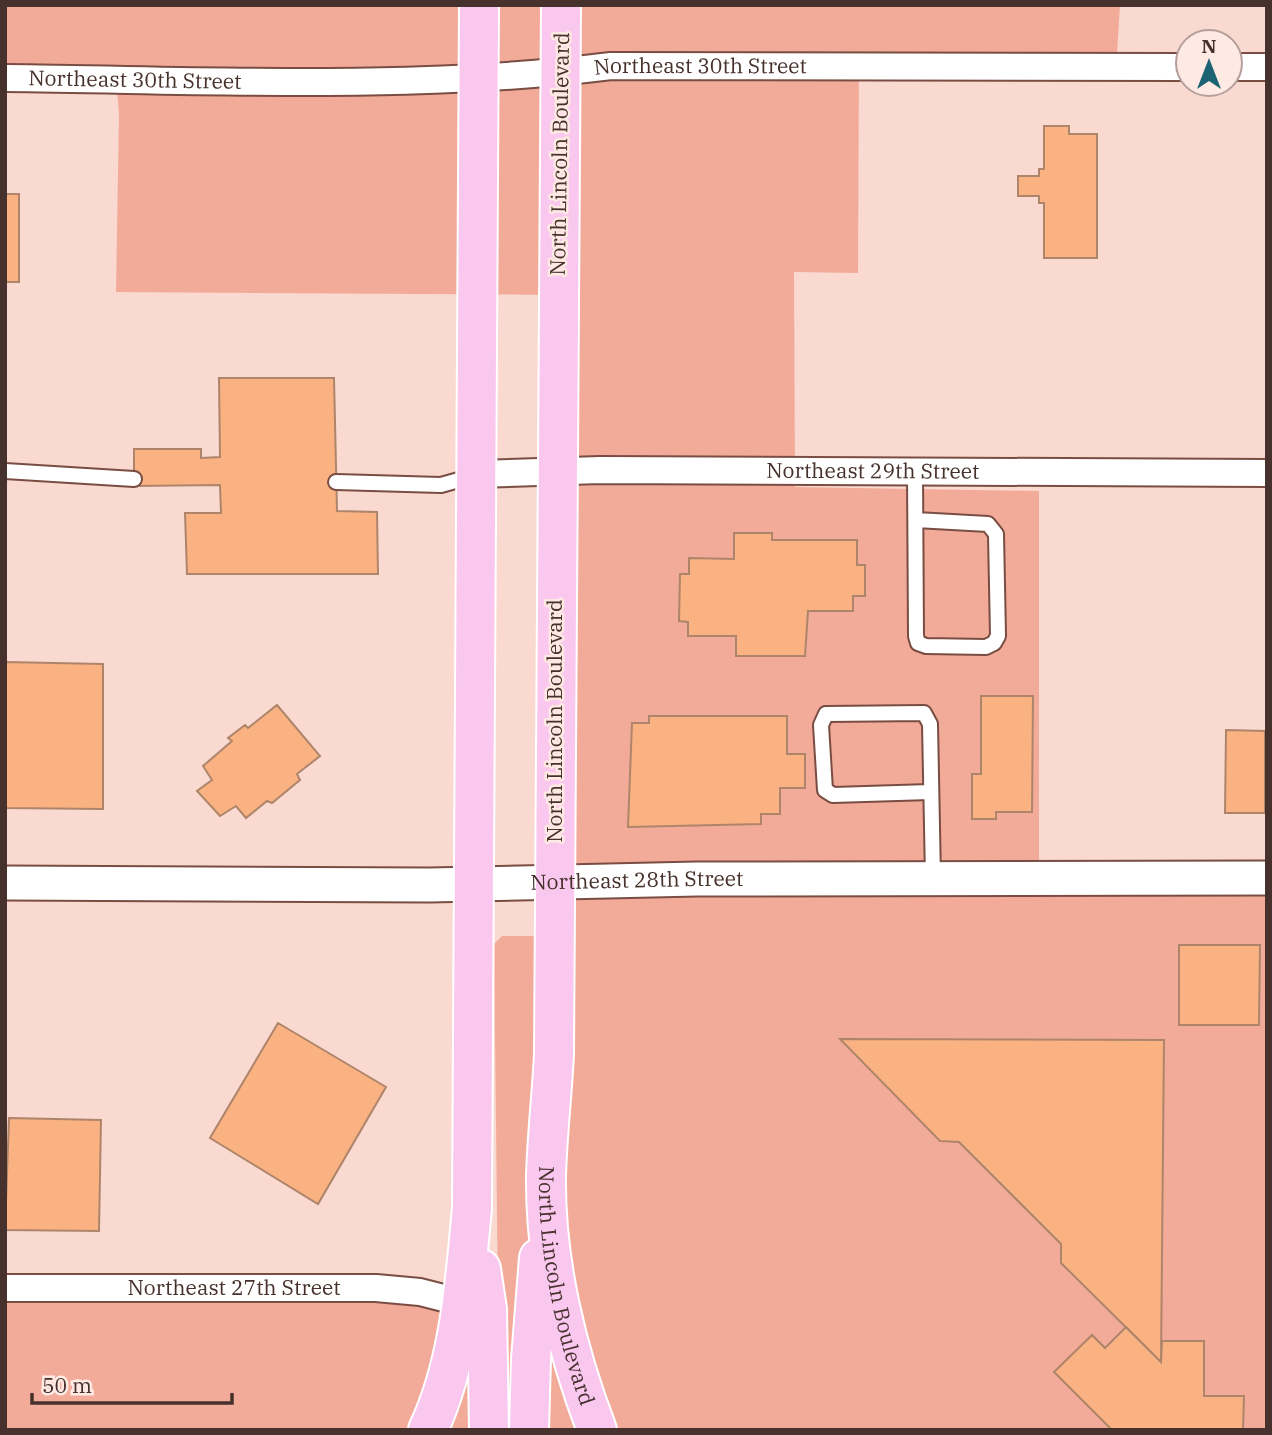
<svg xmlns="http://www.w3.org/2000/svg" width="1272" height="1435" font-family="'IBM Plex Serif',serif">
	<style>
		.green { fill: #f2aa99 }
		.building { fill: #fab282; stroke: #ae856b; stroke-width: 2 }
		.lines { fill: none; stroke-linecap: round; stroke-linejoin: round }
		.service-casing { stroke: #794d42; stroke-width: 18 }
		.minor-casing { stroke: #794d42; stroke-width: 30 }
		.tertiary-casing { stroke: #794d42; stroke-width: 37 }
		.primary-casing { stroke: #fff; stroke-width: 42 }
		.service { stroke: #fff; stroke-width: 14 }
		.minor { stroke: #fff; stroke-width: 26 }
		.tertiary { stroke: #fff; stroke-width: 33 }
		.primary { stroke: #fac7ef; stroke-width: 38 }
		.labels { text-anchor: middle; stroke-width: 5; stroke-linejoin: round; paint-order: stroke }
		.street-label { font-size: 21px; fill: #46312c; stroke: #ffe9e3 }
	</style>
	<rect width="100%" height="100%" fill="#f9d9d0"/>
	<path class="green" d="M 5,5 L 1120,5 L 1117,54 L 859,53 L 858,273 L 794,272 L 795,487 L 1039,491 L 1039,894 L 1267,895 L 1267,1430 L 5,1430 L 5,1303 L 498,1303 L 494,944 L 502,936 L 575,936 L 577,295 L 116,292 L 119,114 L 115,67 L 5,66 Z"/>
	<path class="building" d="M 1044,126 L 1069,126 L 1069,134 L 1097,134 L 1097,258 L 1044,258 L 1044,203 L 1039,203 L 1039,196 L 1018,196 L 1018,176 L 1039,176 L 1039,169 L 1044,169 Z
		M 5,194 L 19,194 L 19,282 L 5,282 Z
		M 219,378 L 334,378 L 337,511 L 377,512 L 378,574 L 187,574 L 185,513 L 221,513 L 220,485 L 134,486 L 134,449 L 201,449 L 201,458 L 220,457 Z
		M 734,533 L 772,533 L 772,540 L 857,540 L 857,565 L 865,565 L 865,596 L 853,596 L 853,611 L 808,611 L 805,656 L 736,656 L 736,636 L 688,636 L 688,622 L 679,621 L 680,574 L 689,574 L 689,558 L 734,559 Z
		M 5,662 L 103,664 L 103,809 L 5,808 Z
		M 981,696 L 1033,696 L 1032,812 L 996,812 L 996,819 L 972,819 L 972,774 L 981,774 Z
		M 277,705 L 320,756 L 297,774 L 300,780 L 272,803 L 267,801 L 246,818 L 236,806 L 220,816 L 197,791 L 212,780 L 203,766 L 232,741 L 228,738 L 245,725 L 248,728 Z
		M 649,716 L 787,716 L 787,754 L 805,754 L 805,788 L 780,788 L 780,814 L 761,814 L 761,824 L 628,827 L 632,723 L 649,723 Z
		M 1226,730 L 1265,731 L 1265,813 L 1225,813 Z
		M 1179,945 L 1260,945 L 1259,1025 L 1179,1025 Z
		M 278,1023 L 386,1087 L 318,1204 L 210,1138 Z
		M 840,1039 L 1164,1040 L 1161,1362 L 1061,1263 L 1061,1244 L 959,1142 L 940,1141 Z
		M 9,1118 L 101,1120 L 99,1231 L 5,1230 Z
		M 1126,1327 L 1161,1362 L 1162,1341 L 1204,1341 L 1204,1396 L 1244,1396 L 1243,1430 L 1112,1430 L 1054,1372 L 1092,1335 L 1105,1348 Z"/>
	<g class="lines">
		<defs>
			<path id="service" d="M 5,471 L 134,479
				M 915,472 L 916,636 L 918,643 L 926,646 L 986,647 L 994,643 L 998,636 L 996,534 L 988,524 L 916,520
				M 336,482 L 441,485 L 473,476
				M 930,792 L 833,795 L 825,790 L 821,725 L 826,714 L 924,713 L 930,724 L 933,878"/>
			<g id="minor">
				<path d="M 1230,67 L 1267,67"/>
				<path id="s1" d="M 5,78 C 207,80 411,91 611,66 L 1188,67"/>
				<path id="s2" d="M 477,474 L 600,470 L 1267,473"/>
				<path id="s3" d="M 5,1288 L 376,1288 L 420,1292 L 463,1303"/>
			</g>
			<g id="tertiary">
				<path id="s4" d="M 5,883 L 430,885 L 697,879 L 1267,878"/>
			</g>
			<g id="primary">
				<path id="s5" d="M 561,5 L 554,1054 C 552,1095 547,1136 546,1177 C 545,1262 567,1352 597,1430"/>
				<path d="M 481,1269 L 487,1309 L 489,1430"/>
				<path d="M 428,1430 C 460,1362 465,1282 472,1208 L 479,5"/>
				<path d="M 529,1430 L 531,1359 L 539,1258"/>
			</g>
		</defs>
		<use href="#service" class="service-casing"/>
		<use href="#minor" class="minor-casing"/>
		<use href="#tertiary" class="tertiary-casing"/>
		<use href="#primary" class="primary-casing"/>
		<use href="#service" class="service"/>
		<use href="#minor" class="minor"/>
		<use href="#tertiary" class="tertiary"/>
		<use href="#primary" class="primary"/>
	</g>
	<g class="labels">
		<g class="street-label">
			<text dy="7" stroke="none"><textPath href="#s1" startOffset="696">Northeast 30th Street</textPath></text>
			<text dy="7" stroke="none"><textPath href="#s1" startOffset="130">Northeast 30th Street</textPath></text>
			<text transform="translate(560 154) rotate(-89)" y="7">North Lincoln Boulevard</text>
			<text dy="7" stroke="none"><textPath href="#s2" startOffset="396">Northeast 29th Street</textPath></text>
			<text transform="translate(555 721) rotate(-90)" y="7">North Lincoln Boulevard</text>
			<text dy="7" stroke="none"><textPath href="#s4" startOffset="632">Northeast 28th Street</textPath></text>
			<text dy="7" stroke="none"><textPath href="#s5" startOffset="1283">North Lincoln Boulevard</textPath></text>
			<text dy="7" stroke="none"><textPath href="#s3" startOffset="229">Northeast 27th Street</textPath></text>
		</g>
	</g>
	<rect width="1272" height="1435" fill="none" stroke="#46312c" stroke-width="14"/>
	<g transform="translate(1209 63)"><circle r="33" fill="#ffe9e3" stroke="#b59f9a" stroke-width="2"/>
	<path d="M0-5L12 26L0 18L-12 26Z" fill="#1b6372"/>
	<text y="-10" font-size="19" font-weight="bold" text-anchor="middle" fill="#46312c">N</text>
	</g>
	<path d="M32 1393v10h200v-10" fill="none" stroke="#46312c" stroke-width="3.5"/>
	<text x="42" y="1393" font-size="21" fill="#46312c" stroke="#ffe9e3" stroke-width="5" paint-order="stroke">50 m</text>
</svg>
